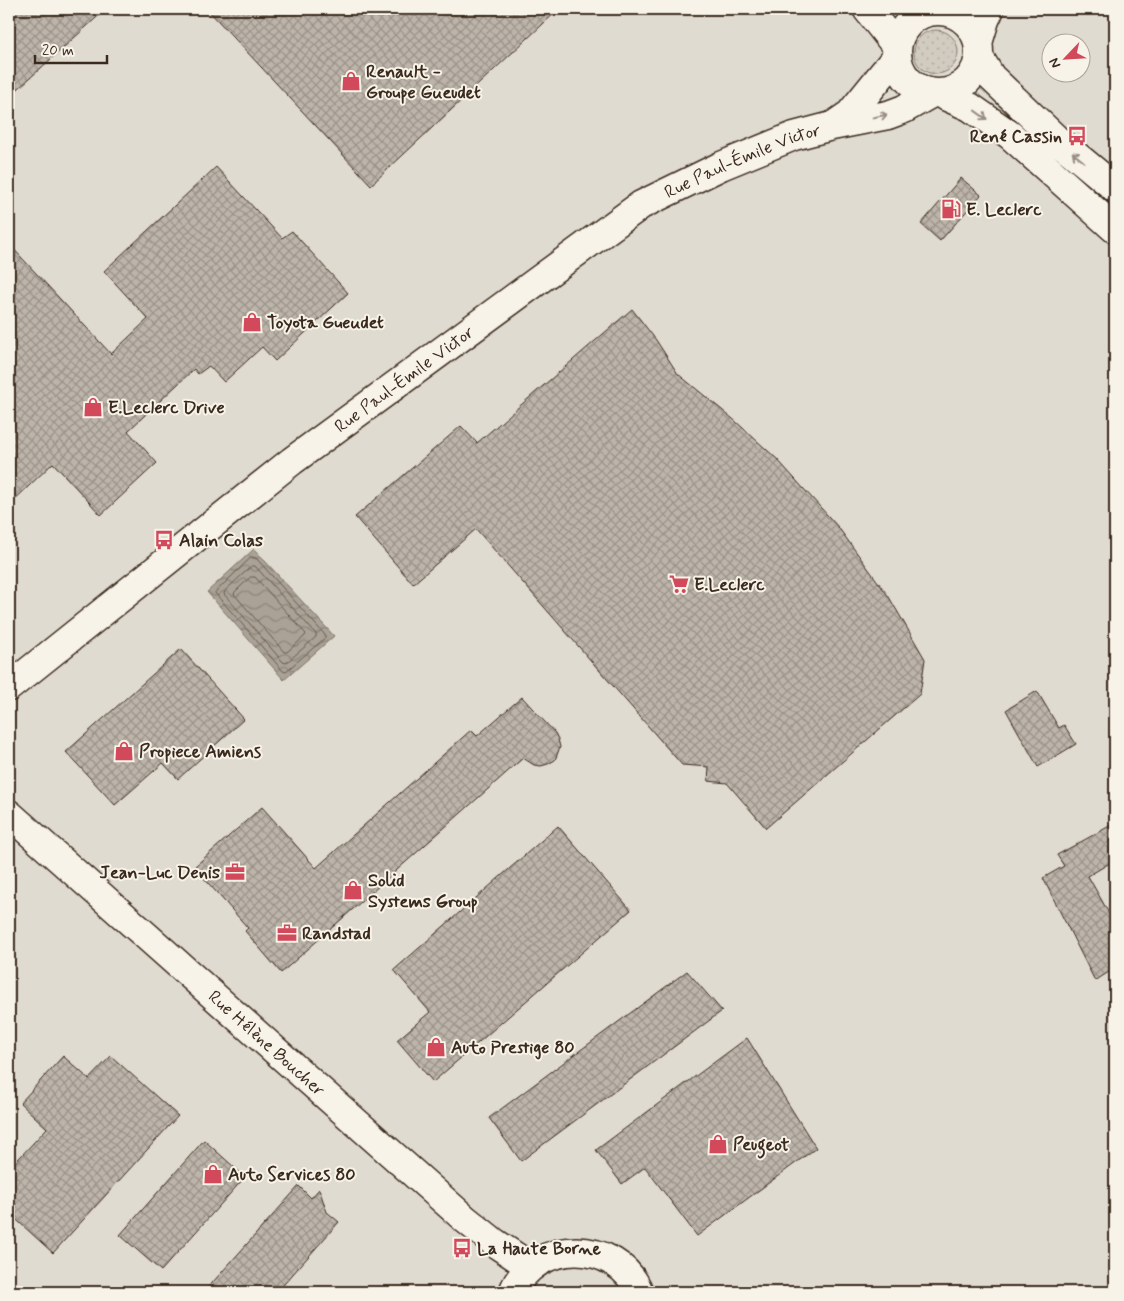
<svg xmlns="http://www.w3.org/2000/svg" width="1124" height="1301" font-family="Mynerve,sans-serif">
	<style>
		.built { fill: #e0dbd0; fill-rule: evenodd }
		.grass { fill: url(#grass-dots); stroke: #867a6f }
		.water { fill: url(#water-waves); stroke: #7e7266 }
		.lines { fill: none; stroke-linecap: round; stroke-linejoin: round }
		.shore { stroke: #675a4e; stroke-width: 1 }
		.building { fill: url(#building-cross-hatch); stroke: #3b2a1e }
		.minor-casing { stroke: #3b2a1e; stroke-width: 31 }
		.primary-casing { stroke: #3b2a1e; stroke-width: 31 }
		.minor { stroke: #f7f3e8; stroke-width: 28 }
		.primary { stroke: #f7f3e8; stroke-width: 28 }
		.oneway { stroke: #998e83 }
		.labels { text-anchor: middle; stroke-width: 4; stroke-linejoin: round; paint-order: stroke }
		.poi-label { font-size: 18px; font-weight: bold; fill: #3b2a1e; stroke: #f7f3e8; text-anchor: start }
		.street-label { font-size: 18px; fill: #3b2a1e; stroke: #f7f3e8 }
	</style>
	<defs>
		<pattern id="grass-dots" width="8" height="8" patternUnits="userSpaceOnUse" patternTransform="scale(1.25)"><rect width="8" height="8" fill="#d1cbc0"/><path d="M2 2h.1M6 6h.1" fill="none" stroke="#b4aea5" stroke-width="1.8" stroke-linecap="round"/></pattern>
		<pattern id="water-waves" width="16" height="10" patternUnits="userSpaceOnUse" patternTransform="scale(1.25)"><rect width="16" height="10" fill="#aaa296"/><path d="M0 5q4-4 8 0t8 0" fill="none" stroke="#8c847a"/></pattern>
		<pattern id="building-cross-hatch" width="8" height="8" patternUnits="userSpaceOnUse" patternTransform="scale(1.25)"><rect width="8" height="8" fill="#bdb5aa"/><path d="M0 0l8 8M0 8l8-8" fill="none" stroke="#9b938a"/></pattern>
	</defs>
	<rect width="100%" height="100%" fill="#efebe0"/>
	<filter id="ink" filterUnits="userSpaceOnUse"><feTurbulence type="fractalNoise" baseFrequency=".02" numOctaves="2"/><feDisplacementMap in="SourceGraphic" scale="10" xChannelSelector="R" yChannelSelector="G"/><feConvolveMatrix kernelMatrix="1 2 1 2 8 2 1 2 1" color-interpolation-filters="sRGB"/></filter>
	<g filter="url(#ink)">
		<path class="built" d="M 9,9 L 1115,9 L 1115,1292 L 9,1292 ZM 1052,42 L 1082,42 L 1082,72 L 1052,72 Z"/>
		<path class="grass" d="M914 52a22 22 0 1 1 44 0a22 22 0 1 1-44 0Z"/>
		<path class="water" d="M 254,549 L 334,636 L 284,680 L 207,592 Z"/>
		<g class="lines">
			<path class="shore" d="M 252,557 L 256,558 L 325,635 L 325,638 L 285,672 L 283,671 L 215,593 Z
				M 252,566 L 255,566 L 316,634 L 316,637 L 286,663 L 283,662 L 224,594 L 225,591 Z
				M 251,577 L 255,577 L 306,634 L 305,636 L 287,652 L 284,652 L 234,594 L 235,592 Z"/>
		</g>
		<path class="building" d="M 9,9 L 106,9 L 9,97 Z
			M 207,9 L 559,9 L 371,185 Z
			M 216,167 L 282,238 L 292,231 L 348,293 L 275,361 L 262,347 L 224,382 L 209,366 L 198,374 L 194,369 L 128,431 L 157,463 L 101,515 L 53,463 L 9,505 L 9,244 L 111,354 L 148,319 L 104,271 Z
			M 961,178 L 981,195 L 940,241 L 921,224 Z
			M 632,309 L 656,340 L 678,374 L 733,419 L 777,459 L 838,527 L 889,597 L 925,659 L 920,694 L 766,828 L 727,783 L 708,781 L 709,767 L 682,765 L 476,529 L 413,584 L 355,517 L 461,426 L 477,443 Z
			M 181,649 L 244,719 L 178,779 L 163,763 L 115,805 L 66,752 Z
			M 1037,691 L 1059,728 L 1064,725 L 1076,744 L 1038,767 L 1006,710 Z
			M 522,697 L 555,733 L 558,739 L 560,747 L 555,760 L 548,764 L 541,766 L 534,765 L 523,758 L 281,973 L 245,931 L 248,928 L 194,867 L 262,807 L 316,868 L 471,730 L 477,736 Z
			M 1115,823 L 1115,860 L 1088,876 L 1115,924 L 1115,968 L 1095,981 L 1043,878 L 1064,866 L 1057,855 Z
			M 558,826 L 631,910 L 433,1082 L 397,1040 L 430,1012 L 394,970 Z
			M 687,971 L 722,1011 L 521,1161 L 489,1118 Z
			M 747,1038 L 816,1148 L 697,1236 L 645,1167 L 622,1184 L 596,1150 Z
			M 63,1056 L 89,1079 L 111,1056 L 178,1116 L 53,1253 L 9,1213 L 9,1169 L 47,1128 L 20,1103 Z
			M 204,1140 L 245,1177 L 161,1271 L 120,1235 Z
			M 299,1186 L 311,1198 L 319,1189 L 327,1212 L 339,1222 L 277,1292 L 204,1292 Z"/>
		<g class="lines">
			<defs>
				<g id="minor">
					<path d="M 943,10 L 945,9"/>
					<path d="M 978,43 L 985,20 L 990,9"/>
					<path d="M 834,125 L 850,114 L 897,56"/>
					<path id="s1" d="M 9,687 L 292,461 L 641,205 L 721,166 L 794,136 L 832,126 L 888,115 L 904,109 L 932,93"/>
					<path id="s2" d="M 9,814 L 465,1219 L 495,1243 L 531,1267"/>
					<path d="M 513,1292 C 535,1238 617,1238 639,1292"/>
				</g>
				<path id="primary" d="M 867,9 L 896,46
					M897 52a41 41 0 1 1 82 0a41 41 0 1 1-82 0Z
					M 979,57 L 991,77 L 1056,139 L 1115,188
					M 938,93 L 970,107 L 1010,135 L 1115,229"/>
			</defs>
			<use href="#minor" class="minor-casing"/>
			<use href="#primary" class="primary-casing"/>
			<use href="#minor" class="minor"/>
			<use href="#primary" class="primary"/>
		</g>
		<defs><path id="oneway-shaft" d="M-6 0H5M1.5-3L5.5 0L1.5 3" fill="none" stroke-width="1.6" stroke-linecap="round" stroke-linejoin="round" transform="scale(1.25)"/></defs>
		<g class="oneway">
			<use href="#oneway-shaft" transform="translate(981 115) rotate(36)"/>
			<use href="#oneway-shaft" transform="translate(880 116) rotate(-11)"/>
			<use href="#oneway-shaft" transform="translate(1078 157) rotate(-140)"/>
		</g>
	</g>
	<defs>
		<symbol id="shop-bare" viewBox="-9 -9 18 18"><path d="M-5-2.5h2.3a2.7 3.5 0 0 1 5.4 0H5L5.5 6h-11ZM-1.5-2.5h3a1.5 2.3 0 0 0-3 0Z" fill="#d1495b" stroke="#f7f3e8" stroke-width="2.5" paint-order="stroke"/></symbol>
		<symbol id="bus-bare" viewBox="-9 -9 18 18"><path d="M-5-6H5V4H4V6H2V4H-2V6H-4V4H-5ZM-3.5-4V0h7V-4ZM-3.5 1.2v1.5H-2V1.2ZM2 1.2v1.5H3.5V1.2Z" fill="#d1495b" stroke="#f7f3e8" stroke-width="2.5" paint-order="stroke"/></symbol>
		<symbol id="fuel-bare" viewBox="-9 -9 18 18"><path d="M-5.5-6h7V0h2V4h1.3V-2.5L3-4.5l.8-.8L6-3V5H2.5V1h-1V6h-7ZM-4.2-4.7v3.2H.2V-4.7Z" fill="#d1495b" stroke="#f7f3e8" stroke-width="2.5" paint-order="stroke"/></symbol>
		<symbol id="supermarket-bare" viewBox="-9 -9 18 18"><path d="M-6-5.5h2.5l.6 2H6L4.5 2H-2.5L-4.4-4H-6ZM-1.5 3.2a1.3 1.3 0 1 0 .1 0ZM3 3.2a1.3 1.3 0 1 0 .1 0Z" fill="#d1495b" stroke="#f7f3e8" stroke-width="2.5" paint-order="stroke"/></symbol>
		<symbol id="office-bare" viewBox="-9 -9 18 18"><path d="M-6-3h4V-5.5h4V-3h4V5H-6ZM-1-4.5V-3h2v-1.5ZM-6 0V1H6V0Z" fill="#d1495b" stroke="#f7f3e8" stroke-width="2.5" paint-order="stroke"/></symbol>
	</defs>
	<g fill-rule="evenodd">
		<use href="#shop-bare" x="337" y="67" width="28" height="28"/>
		<use href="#bus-bare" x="1063" y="122" width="28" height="28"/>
		<use href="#fuel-bare" x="937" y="195" width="28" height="28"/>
		<use href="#shop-bare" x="238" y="308" width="28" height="28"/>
		<use href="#shop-bare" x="79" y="393" width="28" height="28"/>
		<use href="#bus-bare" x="150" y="526" width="28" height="28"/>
		<use href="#supermarket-bare" x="665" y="570" width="28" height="28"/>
		<use href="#shop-bare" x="110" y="737" width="28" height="28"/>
		<use href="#office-bare" x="221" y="858" width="28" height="28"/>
		<use href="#shop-bare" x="339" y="876" width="28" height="28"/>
		<use href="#office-bare" x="273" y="919" width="28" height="28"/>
		<use href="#shop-bare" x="422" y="1033" width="28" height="28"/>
		<use href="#shop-bare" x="704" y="1130" width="28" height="28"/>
		<use href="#shop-bare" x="199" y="1160" width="28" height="28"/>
		<use href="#bus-bare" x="448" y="1234" width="28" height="28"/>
	</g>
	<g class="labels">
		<g class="poi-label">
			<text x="366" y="77">Renault -<tspan x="366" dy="21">Groupe Gueudet</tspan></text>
			<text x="1062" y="142" text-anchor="end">René Cassin</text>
			<text x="966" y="215">E. Leclerc</text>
			<text x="267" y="328">Toyota Gueudet</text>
			<text x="108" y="413">E.Leclerc Drive</text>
			<text x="179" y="546">Alain Colas</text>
			<text x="694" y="590">E.Leclerc</text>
			<text x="139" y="757">Propiece Amiens</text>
			<text x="220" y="878" text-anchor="end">Jean-Luc Denis</text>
			<text x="368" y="886">Solid<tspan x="368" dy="21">Systems Group</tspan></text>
			<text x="302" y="939">Randstad</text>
			<text x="451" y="1053">Auto Prestige 80</text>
			<text x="733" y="1150">Peugeot</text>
			<text x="228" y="1180">Auto Services 80</text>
			<text x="477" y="1254">La Haute Borne</text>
		</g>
		<g class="street-label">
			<text dy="6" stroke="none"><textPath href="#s1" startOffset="906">Rue Paul-Émile Victor</textPath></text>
			<text dy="6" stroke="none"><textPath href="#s1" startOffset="501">Rue Paul-Émile Victor</textPath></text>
			<text dy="6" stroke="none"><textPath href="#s2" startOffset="345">Rue Hélène Boucher</textPath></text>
		</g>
	</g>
	<rect width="1124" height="1301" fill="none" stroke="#f7f3e8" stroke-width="30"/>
	<rect x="15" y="15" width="1094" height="1271" fill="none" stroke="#3b2a1e" stroke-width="2" filter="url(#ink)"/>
	<g transform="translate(1066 58) rotate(245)"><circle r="24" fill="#f7f3e8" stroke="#aca397"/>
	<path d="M0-4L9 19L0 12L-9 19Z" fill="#d1495b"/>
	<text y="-8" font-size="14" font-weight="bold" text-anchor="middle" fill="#3b2a1e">N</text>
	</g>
	<path d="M35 55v8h72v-8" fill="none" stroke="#3b2a1e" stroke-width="2.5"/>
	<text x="42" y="55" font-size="15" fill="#3b2a1e" stroke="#f7f3e8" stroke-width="4" paint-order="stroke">20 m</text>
</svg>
